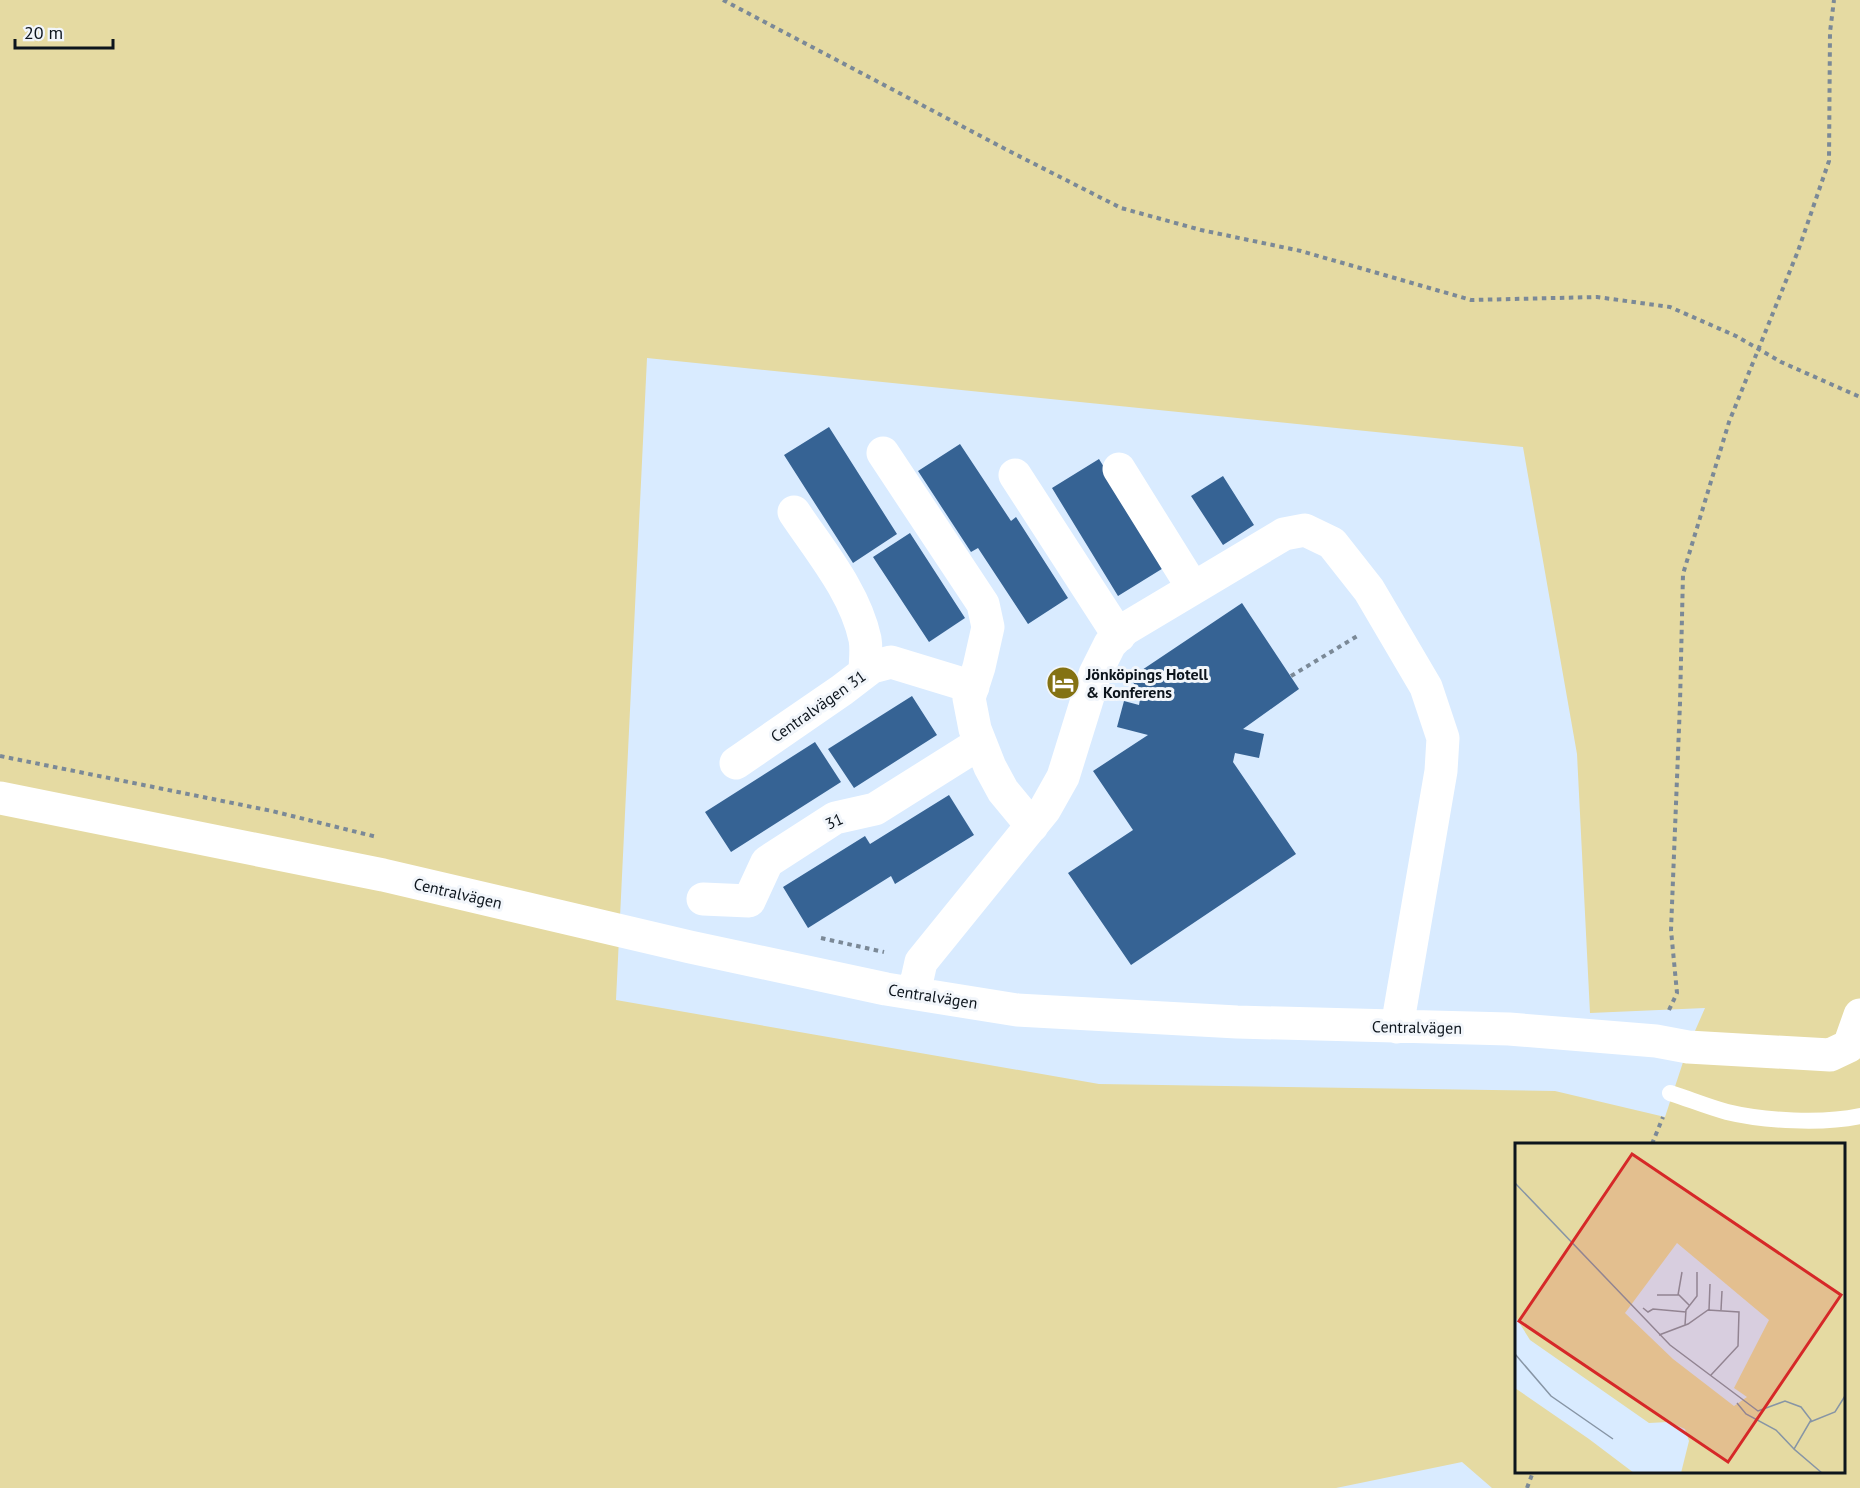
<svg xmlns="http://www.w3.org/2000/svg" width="1860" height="1488" font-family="'PT Sans',sans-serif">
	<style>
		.green { fill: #e5daa2; fill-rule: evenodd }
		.building { fill: #366394 }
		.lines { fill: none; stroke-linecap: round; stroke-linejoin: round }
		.path { stroke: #7b8997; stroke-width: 4; stroke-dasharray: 4.5 4.5; stroke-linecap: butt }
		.service { stroke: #fff; stroke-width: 16 }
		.minor { stroke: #fff; stroke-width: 33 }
		.labels { text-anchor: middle; stroke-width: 6; stroke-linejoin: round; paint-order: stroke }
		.poi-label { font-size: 16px; font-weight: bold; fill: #0d151d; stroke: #f2f6fb; text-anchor: start }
		.street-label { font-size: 16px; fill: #0d151d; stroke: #f2f6fb }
		.inset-road { fill: none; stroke: #8795a5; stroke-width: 1.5 }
		.view { fill: #d62828; fill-opacity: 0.15; stroke: #d62828; stroke-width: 3 }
		.inset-edge { fill: none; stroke: #0d151d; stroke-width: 3 }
	</style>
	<rect width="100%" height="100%" fill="#d9ebff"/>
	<path class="green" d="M 0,0 L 1860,0 L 1860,1488 L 1492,1488 L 1462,1462 L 1336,1488 L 0,1488 ZM 647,358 L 1523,447 L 1577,754 L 1590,1013 L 1705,1008 L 1688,1047 L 1665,1117 L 1555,1091 L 1099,1084 L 616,1000 ZM 1516,1144 L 1844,1144 L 1844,1472 L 1516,1472 Z"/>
	<path class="building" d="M 829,427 L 897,534 L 853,563 L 784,455 Z
		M 960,444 L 1011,521 L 1016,517 L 1068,598 L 1028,624 L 978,548 L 971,552 L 918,471 Z
		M 1099,459 L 1165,567 L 1118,596 L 1052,488 Z
		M 1223,476 L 1254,525 L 1223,545 L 1191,496 Z
		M 910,533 L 965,618 L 929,642 L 873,557 Z
		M 1242,603 L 1299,689 L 1243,729 L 1264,734 L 1259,758 L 1235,753 L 1233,762 L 1296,854 L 1131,965 L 1068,873 L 1133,830 L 1093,771 L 1148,735 L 1117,727 L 1124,701 L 1139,705 L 1141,694 L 1130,678 Z
		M 912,696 L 937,735 L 854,788 L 828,749 Z
		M 815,742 L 841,782 L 731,852 L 705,812 Z
		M 949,795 L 974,835 L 895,884 L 891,876 L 808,928 L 783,887 L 865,836 L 870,844 Z"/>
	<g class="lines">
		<path class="path" d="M 723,0 L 1009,151 L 1121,208 L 1201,230 L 1301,251 L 1471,300 L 1597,297 L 1670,307 L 1736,336 L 1781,362 L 1860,397
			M 1291,676 L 1359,635
			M 0,756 L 272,811 L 377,837
			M 821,938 L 884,952
			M 1669,1010 L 1677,993 L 1671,930 L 1680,703 L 1683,574 L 1729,422 L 1798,251 L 1829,161 L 1830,32 L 1834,0
			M 1652,1144 L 1663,1117
			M 1527,1488 L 1533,1472"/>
		<path class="service" d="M 1670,1093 C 1689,1099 1708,1107 1727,1112 C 1764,1121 1823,1124 1860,1116"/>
		<path class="minor" d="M 883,453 L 983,604 L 988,627 L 979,667 L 969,698 L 975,729 L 990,767 L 1003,791 L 1032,826
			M 1119,469 L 1193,588
			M 1015,475 L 1119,636
			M 794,512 C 820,551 855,592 865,639 C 867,650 865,662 865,672
			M 736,763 L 842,690 L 872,667 L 891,662 L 973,687
			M 0,798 L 383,875 L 690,947 L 886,989 L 1017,1010 L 1237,1022 L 1509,1029 L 1656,1041 L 1688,1047 L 1830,1055 L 1849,1046 L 1860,1015
			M 703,899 L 749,901 L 767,862 L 835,818 L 875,809 L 980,743
			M 914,993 L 921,962 L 1045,809 L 1063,777 L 1095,674 L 1110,644 L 1125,629 L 1284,534 L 1305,530 L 1332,543 L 1369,590 L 1426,687 L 1443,738 L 1441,771 L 1397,1027"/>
	</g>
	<defs>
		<symbol id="hotel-disc" viewBox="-11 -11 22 22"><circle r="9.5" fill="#847213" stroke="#f2f6fb"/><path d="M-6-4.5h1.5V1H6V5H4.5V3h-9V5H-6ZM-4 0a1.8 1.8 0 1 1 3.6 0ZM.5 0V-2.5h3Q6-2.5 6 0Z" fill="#fff"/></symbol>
	</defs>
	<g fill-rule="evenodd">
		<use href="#hotel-disc" x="1044" y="664" width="38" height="38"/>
	</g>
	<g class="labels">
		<g class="poi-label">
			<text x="1086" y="680">Jönköpings Hotell<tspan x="1086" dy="18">&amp; Konferens</tspan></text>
		</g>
		<g class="street-label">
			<text transform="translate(818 706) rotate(-35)" y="6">Centralvägen 31</text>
			<text transform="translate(834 821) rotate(-24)" y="6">31</text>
			<text transform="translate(458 893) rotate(13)" y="6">Centralvägen</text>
			<text transform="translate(933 996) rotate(9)" y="6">Centralvägen</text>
			<text transform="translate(1417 1027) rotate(1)" y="6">Centralvägen</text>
		</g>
	</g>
	<g transform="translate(1515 1143)">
		<rect width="330" height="330" fill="#d9ebff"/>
		<path d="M 0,0 L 330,0 L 330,330 L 166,330 L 174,298 L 170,286 L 153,279 L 134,280 L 15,197 L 0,173 ZM 162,100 L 254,177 L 219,245 L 232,254 L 219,263 L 158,216 L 110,170 ZM 0,245 L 74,296 L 119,330 L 0,330 Z" fill="#e5daa2" fill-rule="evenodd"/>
		<path class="inset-road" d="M 0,40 L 155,202 L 243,268 L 270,258 L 286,264 L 296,277 L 279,306 L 307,330M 142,152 L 164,152 L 174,162M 163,152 L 167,129M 128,165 L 133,169 L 138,166 L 171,169M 194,167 L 195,141M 206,167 L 207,148M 170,182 L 171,167 L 182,153 L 182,129M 144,192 L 173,181 L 193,167 L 224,169 L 223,203 L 196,232M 0,211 L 36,253 L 98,296M 222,260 L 231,271 L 261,287 L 279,306M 295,279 L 320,269 L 330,253"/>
		<path class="view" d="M 117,11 L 326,152 L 213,319 L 4,178 Z"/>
		<rect width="330" height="330" class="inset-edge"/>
	</g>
	<path d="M15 39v9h98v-9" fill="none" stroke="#0d151d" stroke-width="3"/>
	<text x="24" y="39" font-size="18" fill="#0d151d" stroke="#f2f6fb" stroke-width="4.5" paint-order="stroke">20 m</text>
</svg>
